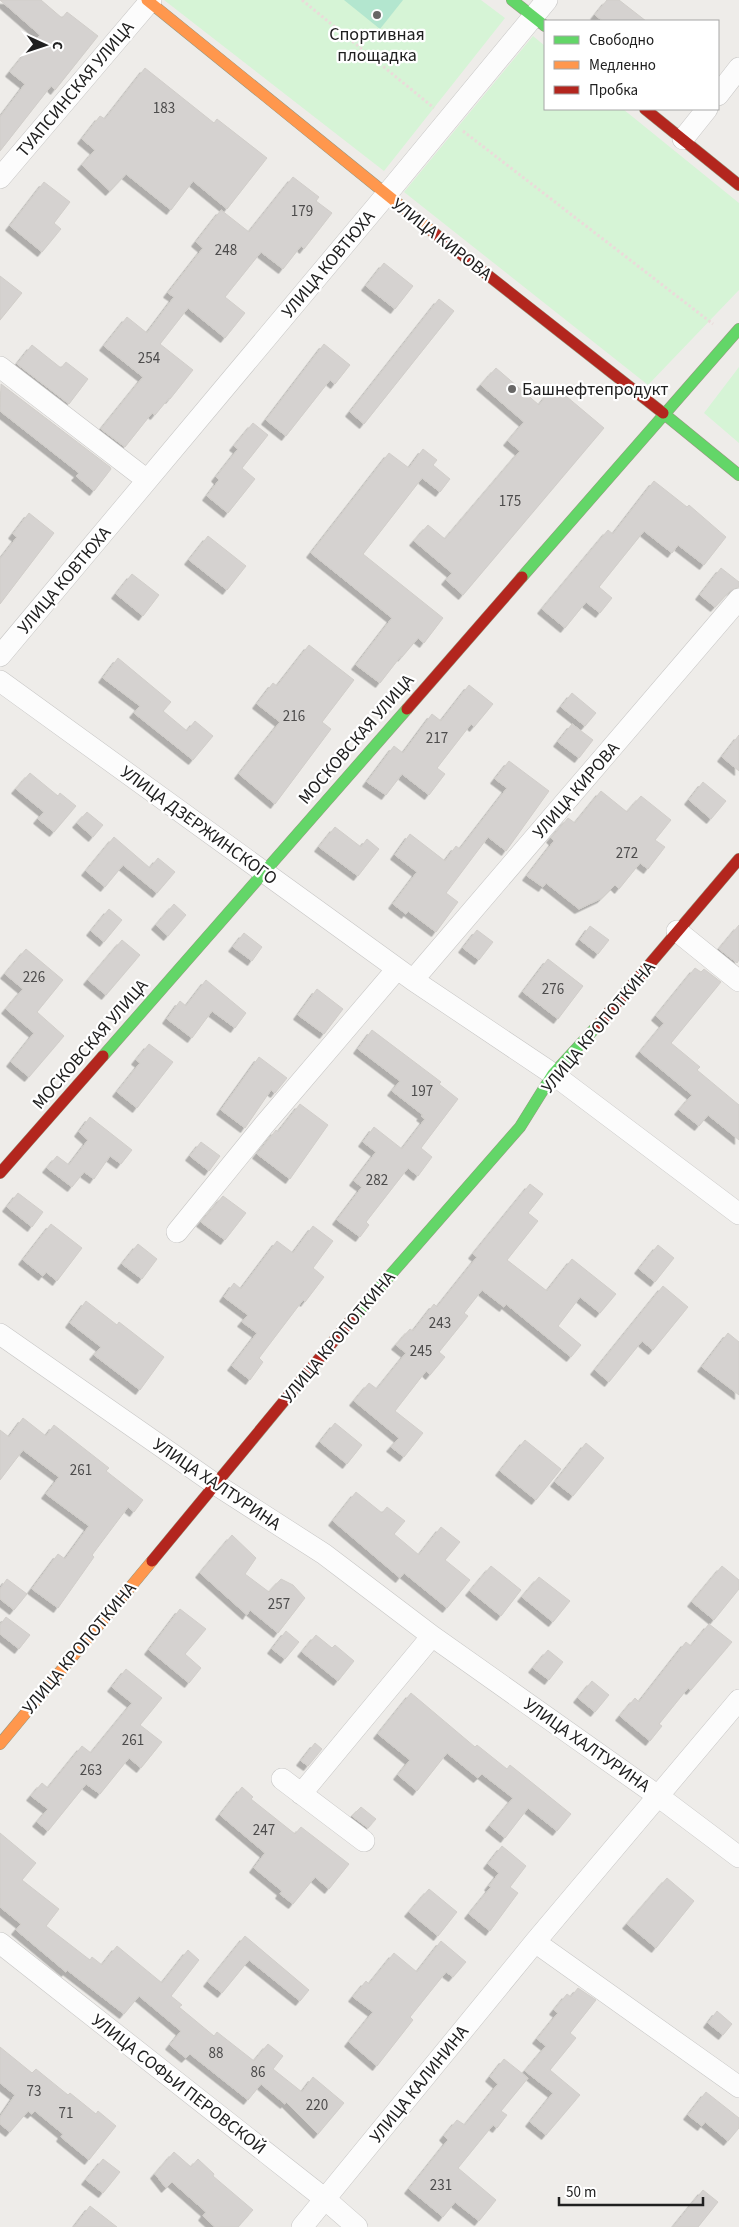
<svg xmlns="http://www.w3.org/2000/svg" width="739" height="2227" font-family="'Source Sans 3',sans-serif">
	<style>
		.park { fill: #d6f4d6 }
		.pitch { fill: #b3e6cf }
		.building { fill: #d5d2d0; stroke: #d1ceca; filter: url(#shadow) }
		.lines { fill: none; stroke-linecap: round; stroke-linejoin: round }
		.street-casing { stroke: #c7c6c5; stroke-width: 22 }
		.fast-casing { stroke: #989880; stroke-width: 12 }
		.slow-casing { stroke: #989880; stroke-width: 12 }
		.jam-casing { stroke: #989880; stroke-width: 12 }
		.path { stroke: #ebdbda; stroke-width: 3; stroke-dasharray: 2.5 2.5; stroke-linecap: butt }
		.street { stroke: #fcfcfc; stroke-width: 21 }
		.fast { stroke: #63d668; stroke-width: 11 }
		.slow { stroke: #ff974d; stroke-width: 11 }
		.jam { stroke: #b3261e; stroke-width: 11 }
		.poi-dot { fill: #686766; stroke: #fff; stroke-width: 2 }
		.labels { text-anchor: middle; stroke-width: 4.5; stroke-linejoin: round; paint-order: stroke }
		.number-label { font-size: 15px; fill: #4d4c4c }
		.poi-label { font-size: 18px; fill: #202020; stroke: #fff }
		.street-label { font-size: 18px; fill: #202020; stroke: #fff }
	</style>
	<defs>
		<filter id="shadow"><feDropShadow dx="-4.5" dy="4.5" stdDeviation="0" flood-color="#0004"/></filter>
	</defs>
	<rect width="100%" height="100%" fill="#eeece9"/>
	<path class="park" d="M 164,0 L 481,0 L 505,18 L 384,171 Z
		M 533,36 L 545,46 L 545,109 L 623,109 L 739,203 L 739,290 L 648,385 L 404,192 Z
		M 739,367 L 739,443 L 704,413 Z"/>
	<path class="pitch" d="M 344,0 L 403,0 L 380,29 Z"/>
	<path class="building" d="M 0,0 L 41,0 L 62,18 L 67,12 L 98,36 L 55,90 L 51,86 L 0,151 L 0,117 L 25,84 L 10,72 L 40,35 Z
		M 607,0 L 619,0 L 646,21 L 603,21 L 595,15 Z
		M 145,68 L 214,123 L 217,119 L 267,158 L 227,209 L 193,181 L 171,210 L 126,174 L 110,191 L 82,165 L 95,150 L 82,139 L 100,116 L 105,119 Z
		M 293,177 L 319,197 L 316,201 L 332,213 L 304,249 L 301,246 L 283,269 L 261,252 L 225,297 L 245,313 L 225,338 L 188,308 L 160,344 L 193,370 L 170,399 L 169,398 L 155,415 L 152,413 L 125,447 L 101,429 L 143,377 L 104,346 L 127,317 L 147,333 L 174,297 L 168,293 L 203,248 L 196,242 L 221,210 L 249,232 Z
		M 44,182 L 70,202 L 54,223 L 61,229 L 42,252 L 10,226 Z
		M 384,263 L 413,286 L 395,309 L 366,286 Z
		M 0,276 L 22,293 L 0,320 Z
		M 439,299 L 454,311 L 364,424 L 350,412 Z
		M 324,344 L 350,365 L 335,384 L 330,380 L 286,436 L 266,420 Z
		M 32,345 L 61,368 L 66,362 L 88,379 L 69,404 L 17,364 Z
		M 496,368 L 539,405 L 554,386 L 604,428 L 463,595 L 446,580 L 452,573 L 414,541 L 428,525 L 445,539 L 520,451 L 508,441 L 524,422 L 481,385 Z
		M 1,384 L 110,467 L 111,469 L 94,491 L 76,476 L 79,473 L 0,411 Z
		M 253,423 L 268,435 L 242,468 L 255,479 L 228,513 L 207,496 L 219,480 L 216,477 L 238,449 L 234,446 Z
		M 423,449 L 437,460 L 433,465 L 450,479 L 440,492 L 422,478 L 363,554 L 443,618 L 424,643 L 418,638 L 402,657 L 401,656 L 380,683 L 356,665 L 392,618 L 311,553 L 389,453 L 409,468 Z
		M 654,481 L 687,507 L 689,505 L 726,537 L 704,565 L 678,545 L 672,553 L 644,531 L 599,587 L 612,598 L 600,613 L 586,602 L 565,628 L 542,609 L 608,530 L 613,534 Z
		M 29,513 L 54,533 L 0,604 L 0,559 L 17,537 L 13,534 Z
		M 208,536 L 246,566 L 227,590 L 189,560 Z
		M 721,568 L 739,582 L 739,587 L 730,591 L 715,607 L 700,595 Z
		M 132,574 L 159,595 L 143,616 L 116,594 Z
		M 309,645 L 354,680 L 322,722 L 331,729 L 275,804 L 239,774 L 280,722 L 257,704 L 273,683 L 277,686 Z
		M 118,658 L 171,702 L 163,711 L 187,731 L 195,721 L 213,736 L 193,760 L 134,713 L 140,706 L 103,678 Z
		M 469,685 L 493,704 L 474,727 L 471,724 L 437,768 L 445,774 L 429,795 L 402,774 L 386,795 L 367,782 L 394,746 L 403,753 L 432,714 L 441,721 Z
		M 572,693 L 596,713 L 585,726 L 561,707 Z
		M 572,724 L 593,740 L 579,758 L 558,742 Z
		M 739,735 L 739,771 L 722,757 Z
		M 509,761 L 549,791 L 506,851 L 488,837 L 446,893 L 458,902 L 436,932 L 408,911 L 406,914 L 393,904 L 417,872 L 395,855 L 410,834 L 445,861 L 456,846 L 460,849 L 507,788 L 495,779 Z
		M 30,773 L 58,796 L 60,793 L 76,806 L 54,832 L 38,819 L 44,812 L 16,789 Z
		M 703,782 L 726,801 L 711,819 L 689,800 Z
		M 601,791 L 627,812 L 641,796 L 671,820 L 655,840 L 665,847 L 648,869 L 640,863 L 619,889 L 615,885 L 602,898 L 579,909 L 546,883 L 543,887 L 527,876 L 554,841 L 551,838 L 568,818 L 575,823 Z
		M 87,812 L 103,825 L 93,837 L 77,823 Z
		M 335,827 L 361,847 L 367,839 L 379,849 L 358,876 L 319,847 Z
		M 114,837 L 150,868 L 158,858 L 175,872 L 157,893 L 123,865 L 105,887 L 86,871 Z
		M 174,904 L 186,915 L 168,936 L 156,925 Z
		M 109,909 L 122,920 L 104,942 L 91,931 Z
		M 739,925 L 739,960 L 737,963 L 719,949 Z
		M 590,926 L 609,940 L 598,954 L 580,940 Z
		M 477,930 L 493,942 L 479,960 L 463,948 Z
		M 244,933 L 262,947 L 252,961 L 233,947 Z
		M 122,940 L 140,955 L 106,995 L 88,980 Z
		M 26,949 L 63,980 L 37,1012 L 64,1036 L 29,1077 L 11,1062 L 34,1033 L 6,1009 L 23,989 L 5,974 Z
		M 548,959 L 583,986 L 558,1019 L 523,992 Z
		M 695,968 L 701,972 L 704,969 L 721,982 L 671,1043 L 700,1067 L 697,1070 L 739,1105 L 739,1140 L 708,1115 L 699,1126 L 679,1110 L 692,1095 L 640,1052 L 664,1023 L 656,1016 Z
		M 206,980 L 246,1013 L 235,1028 L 212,1011 L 192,1038 L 167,1019 L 180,1001 L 186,1006 Z
		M 317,989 L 343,1009 L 324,1034 L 298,1015 Z
		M 372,1030 L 441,1082 L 439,1084 L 458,1099 L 421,1148 L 432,1157 L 418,1176 L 408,1168 L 366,1222 L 369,1225 L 360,1237 L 337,1220 L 362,1187 L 354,1181 L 376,1152 L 363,1142 L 374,1127 L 402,1149 L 425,1119 L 421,1116 L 423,1115 L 392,1091 L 400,1081 L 358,1049 Z
		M 149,1044 L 173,1062 L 137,1108 L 117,1092 L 140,1063 L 136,1060 Z
		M 259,1057 L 287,1078 L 275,1093 L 271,1090 L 245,1128 L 221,1110 Z
		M 300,1104 L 328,1125 L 290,1179 L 257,1154 L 276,1130 L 278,1132 Z
		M 90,1117 L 132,1150 L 121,1164 L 110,1156 L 94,1179 L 84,1172 L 72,1187 L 47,1168 L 57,1156 L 69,1165 L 88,1140 L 79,1132 Z
		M 201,1142 L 220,1156 L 209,1171 L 190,1156 Z
		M 530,1184 L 543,1194 L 528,1213 L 538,1221 L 507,1260 L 547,1291 L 572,1259 L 616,1294 L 600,1313 L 580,1297 L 558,1326 L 581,1345 L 571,1357 L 506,1304 L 504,1307 L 482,1290 L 464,1313 L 468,1316 L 439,1352 L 445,1357 L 430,1375 L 426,1371 L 395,1411 L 423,1433 L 404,1457 L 391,1447 L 399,1438 L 354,1401 L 369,1383 L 377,1389 L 406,1353 L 396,1345 L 410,1329 L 413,1331 L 434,1304 L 437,1307 L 477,1257 L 473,1254 Z
		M 18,1193 L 43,1212 L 32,1227 L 7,1207 Z
		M 223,1196 L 246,1213 L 225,1240 L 201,1222 Z
		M 51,1224 L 82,1248 L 57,1281 L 46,1272 L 43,1276 L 23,1260 Z
		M 313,1226 L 333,1241 L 313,1268 L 324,1277 L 305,1302 L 303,1300 L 259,1358 L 263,1362 L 250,1380 L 232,1366 L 257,1333 L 242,1322 L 248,1315 L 224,1297 L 234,1283 L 241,1289 L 277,1241 L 293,1253 Z
		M 138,1244 L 157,1259 L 142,1279 L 122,1264 Z
		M 658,1245 L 674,1258 L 655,1282 L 639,1269 Z
		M 663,1286 L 688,1307 L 653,1350 L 642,1341 L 609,1382 L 595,1370 Z
		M 86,1301 L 117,1325 L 119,1322 L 164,1357 L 140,1390 L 94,1355 L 101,1347 L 70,1323 Z
		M 728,1333 L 739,1342 L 739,1395 L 702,1367 Z
		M 23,1418 L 46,1436 L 54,1425 L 109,1468 L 106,1471 L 143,1500 L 134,1512 L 128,1507 L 92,1555 L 94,1557 L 58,1608 L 32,1589 L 58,1554 L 65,1559 L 89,1526 L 46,1494 L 59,1477 L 23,1450 L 0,1480 L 0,1430 L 9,1437 Z
		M 335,1423 L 362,1445 L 347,1464 L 320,1442 Z
		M 525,1440 L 561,1469 L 536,1500 L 500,1471 Z
		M 586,1443 L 604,1458 L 573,1496 L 555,1482 Z
		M 356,1492 L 382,1513 L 387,1507 L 405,1521 L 394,1534 L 419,1555 L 441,1527 L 460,1542 L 445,1560 L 470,1580 L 447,1608 L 404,1573 L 400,1578 L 333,1521 Z
		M 232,1535 L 256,1558 L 245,1574 L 269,1592 L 281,1579 L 293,1585 L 305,1598 L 278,1633 L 250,1610 L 247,1615 L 200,1573 Z
		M 491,1566 L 521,1590 L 501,1616 L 470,1591 Z
		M 722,1566 L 739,1580 L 739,1589 L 714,1620 L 692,1602 Z
		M 539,1577 L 570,1601 L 553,1622 L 522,1597 Z
		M 7,1579 L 27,1594 L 14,1610 L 0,1599 L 0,1589 Z
		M 180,1609 L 206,1629 L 185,1654 L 201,1668 L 189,1683 L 149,1650 Z
		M 6,1617 L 30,1635 L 19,1649 L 0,1634 L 0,1625 Z
		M 709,1624 L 732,1642 L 691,1690 L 688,1688 L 659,1724 L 662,1726 L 650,1741 L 620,1716 L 635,1698 L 639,1702 L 686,1642 L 691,1646 Z
		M 286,1631 L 299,1642 L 285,1659 L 272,1649 Z
		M 316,1635 L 332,1648 L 335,1645 L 354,1661 L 338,1681 L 302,1652 Z
		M 548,1650 L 563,1662 L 549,1680 L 533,1668 Z
		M 126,1669 L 162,1698 L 140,1725 L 162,1742 L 141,1768 L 129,1758 L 100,1794 L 86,1784 L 48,1831 L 37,1822 L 48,1809 L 31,1796 L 42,1783 L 48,1788 L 82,1746 L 91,1753 L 132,1703 L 112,1687 Z
		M 592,1681 L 609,1695 L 595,1712 L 578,1698 Z
		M 411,1693 L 475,1747 L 477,1745 L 507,1769 L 510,1765 L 571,1814 L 557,1831 L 528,1808 L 505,1838 L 490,1826 L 513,1798 L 482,1774 L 478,1778 L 447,1753 L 417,1791 L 398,1775 L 410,1760 L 378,1734 Z
		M 315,1743 L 322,1749 L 308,1766 L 301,1761 Z
		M 242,1787 L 253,1797 L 251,1799 L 295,1834 L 301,1827 L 349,1864 L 329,1889 L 315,1877 L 293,1904 L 280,1894 L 282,1891 L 254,1868 L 265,1853 L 220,1815 Z
		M 361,1807 L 376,1819 L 368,1828 L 352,1816 Z
		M 0,1833 L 36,1863 L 22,1880 L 59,1909 L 46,1926 L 90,1960 L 92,1957 L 102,1965 L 117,1946 L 162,1983 L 188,1950 L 199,1960 L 171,1996 L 182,2005 L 179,2007 L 214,2036 L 217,2032 L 254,2061 L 268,2044 L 283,2056 L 273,2069 L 302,2092 L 313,2077 L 344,2103 L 318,2134 L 286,2102 L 285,2104 L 261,2084 L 248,2100 L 190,2054 L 186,2058 L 170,2045 L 181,2031 L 139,1996 L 124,2014 L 67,1970 L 66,1972 L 16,1930 L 21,1924 L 0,1907 Z
		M 502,1846 L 526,1866 L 510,1887 L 518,1893 L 490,1931 L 469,1914 L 491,1887 L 489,1886 L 499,1873 L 488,1864 Z
		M 667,1878 L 694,1901 L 656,1948 L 627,1924 Z
		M 429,1889 L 457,1912 L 438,1936 L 409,1912 Z
		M 245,1936 L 309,1990 L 300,2001 L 249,1960 L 222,1993 L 208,1982 Z
		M 441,1941 L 466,1962 L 453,1977 L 446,1972 L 410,2017 L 413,2020 L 377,2066 L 349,2042 L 373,2012 L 353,1997 L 366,1981 L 369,1984 L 394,1953 L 417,1972 Z
		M 578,1988 L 596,2000 L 570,2033 L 576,2038 L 550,2070 L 580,2095 L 546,2135 L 530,2122 L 553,2093 L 525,2071 L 546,2046 L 537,2039 L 558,2013 L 554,2010 L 567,1994 L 571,1997 Z
		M 717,2011 L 732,2024 L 723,2035 L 708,2023 Z
		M 0,2047 L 32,2073 L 36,2069 L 68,2095 L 70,2093 L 96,2114 L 98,2111 L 116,2126 L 89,2160 L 61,2137 L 63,2134 L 35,2111 L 32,2114 L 28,2111 L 10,2132 L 0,2124 L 0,2117 L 15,2095 L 0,2083 Z
		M 504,2059 L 528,2078 L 501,2111 L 507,2115 L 497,2128 L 493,2125 L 458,2168 L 496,2200 L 479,2221 L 455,2202 L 443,2217 L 409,2189 L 448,2140 L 444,2136 L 457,2120 L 465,2125 L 498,2084 L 490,2077 Z
		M 706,2092 L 739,2118 L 739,2128 L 728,2141 L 705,2122 L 702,2126 L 688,2115 Z
		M 174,2152 L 191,2167 L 198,2159 L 214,2174 L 213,2176 L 253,2210 L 238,2227 L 215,2227 L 203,2216 L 206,2212 L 172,2182 L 166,2188 L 155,2174 Z
		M 103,2159 L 120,2172 L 103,2193 L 86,2180 Z
		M 703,2190 L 718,2202 L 698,2227 L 673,2227 Z
		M 90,2206 L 117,2227 L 74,2227 Z"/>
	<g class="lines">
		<defs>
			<path id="street" d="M 718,95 L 739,68
				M 683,139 L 707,109
				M 0,178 L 151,0
				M 0,367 L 147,480
				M 0,656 L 386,195 L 547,0
				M 0,681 L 413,980 L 553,1074 L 739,1214
				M 677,931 L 739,981
				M 413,980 L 739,599
				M 177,1232 L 264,1125 L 397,969
				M 0,1334 L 215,1484 L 324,1554 L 432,1636 L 658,1796 L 739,1857
				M 282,1779 L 364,1841
				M 301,1794 L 432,1636
				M 535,1942 L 739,2087
				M 0,1943 L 325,2199 L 357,2227
				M 302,2227 L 535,1942 L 739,1700"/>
			<path id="fast" d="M 512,0 L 545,26
				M 663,413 L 739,475
				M 522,577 L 739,329
				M 103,1056 L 407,709
				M 351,1320 L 520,1127 L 553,1074 L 598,1025"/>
			<path id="slow" d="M 147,0 L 433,232
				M 0,1744 L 152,1561"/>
			<path id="jam" d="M 645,109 L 739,185
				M 433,232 L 663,413
				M 407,709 L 522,577
				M 598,1025 L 739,859
				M 0,1173 L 103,1056
				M 152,1561 L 351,1320"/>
		</defs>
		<use href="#street" class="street-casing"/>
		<use href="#fast" class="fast-casing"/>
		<use href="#slow" class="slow-casing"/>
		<use href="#jam" class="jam-casing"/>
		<path class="path" d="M 302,0 L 434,108
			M 463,131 L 713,324"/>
		<use href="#street" class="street"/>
		<use href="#fast" class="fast"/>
		<use href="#slow" class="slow"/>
		<use href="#jam" class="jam"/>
	</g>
	<g class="poi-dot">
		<circle cx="377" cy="15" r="5"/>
		<circle cx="512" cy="389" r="5"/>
	</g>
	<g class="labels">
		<g class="number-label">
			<text x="164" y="113">183</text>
			<text x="302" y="216">179</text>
			<text x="226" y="255">248</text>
			<text x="149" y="363">254</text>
			<text x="510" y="506">175</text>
			<text x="294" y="721">216</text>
			<text x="437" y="743">217</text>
			<text x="627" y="858">272</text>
			<text x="34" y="982">226</text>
			<text x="553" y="994">276</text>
			<text x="422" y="1096">197</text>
			<text x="377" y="1185">282</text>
			<text x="440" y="1328">243</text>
			<text x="421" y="1356">245</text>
			<text x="81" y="1475">261</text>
			<text x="279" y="1609">257</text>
			<text x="133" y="1745">261</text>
			<text x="91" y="1775">263</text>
			<text x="264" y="1835">247</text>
			<text x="216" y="2058">88</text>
			<text x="258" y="2077">86</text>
			<text x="34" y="2096">73</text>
			<text x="317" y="2110">220</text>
			<text x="66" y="2118">71</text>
			<text x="441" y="2190">231</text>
		</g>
		<g class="poi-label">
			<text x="377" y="40">Спортивная<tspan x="377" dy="21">площадка</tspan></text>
			<text x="522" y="395" text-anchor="start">Башнефтепродукт</text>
		</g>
		<g class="street-label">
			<text transform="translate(75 89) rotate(-50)" y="6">ТУАПСИНСКАЯ УЛИЦА</text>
			<text transform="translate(442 239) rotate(38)" y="6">УЛИЦА КИРОВА</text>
			<text transform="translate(328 264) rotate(-50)" y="6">УЛИЦА КОВТЮХА</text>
			<text transform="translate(64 580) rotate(-50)" y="6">УЛИЦА КОВТЮХА</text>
			<text transform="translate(356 739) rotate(-49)" y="6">МОСКОВСКАЯ УЛИЦА</text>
			<text transform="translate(576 790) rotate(-49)" y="6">УЛИЦА КИРОВА</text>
			<text transform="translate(199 825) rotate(36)" y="6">УЛИЦА ДЗЕРЖИНСКОГО</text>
			<text transform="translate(598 1027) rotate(-50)" y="6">УЛИЦА КРОПОТКИНА</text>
			<text transform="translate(90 1044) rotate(-49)" y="6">МОСКОВСКАЯ УЛИЦА</text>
			<text transform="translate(338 1337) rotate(-50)" y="6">УЛИЦА КРОПОТКИНА</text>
			<text transform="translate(217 1484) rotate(34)" y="6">УЛИЦА ХАЛТУРИНА</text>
			<text transform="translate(79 1648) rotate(-50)" y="6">УЛИЦА КРОПОТКИНА</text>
			<text transform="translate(587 1745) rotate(35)" y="6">УЛИЦА ХАЛТУРИНА</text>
			<text transform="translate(179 2084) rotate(38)" y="6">УЛИЦА СОФЬИ ПЕРОВСКОЙ</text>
			<text transform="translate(419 2084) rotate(-51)" y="6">УЛИЦА КАЛИНИНА</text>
		</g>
	</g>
	<rect x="544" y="20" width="175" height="90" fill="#ffffff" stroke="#a6a6a6"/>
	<rect x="554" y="36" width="25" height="8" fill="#63d668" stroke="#a6a6a6"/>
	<text x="589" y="45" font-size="15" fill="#202020">Свободно</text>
	<rect x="554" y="61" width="25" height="8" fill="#ff974d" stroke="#a6a6a6"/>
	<text x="589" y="70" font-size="15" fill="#202020">Медленно</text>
	<rect x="554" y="86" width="25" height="8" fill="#b3261e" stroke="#a6a6a6"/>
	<text x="589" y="95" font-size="15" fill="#202020">Пробка</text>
	<g transform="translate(45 45) rotate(93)" stroke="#ffffff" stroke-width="4" paint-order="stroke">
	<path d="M0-4L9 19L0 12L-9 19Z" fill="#202020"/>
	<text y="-8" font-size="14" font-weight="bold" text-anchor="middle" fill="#202020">С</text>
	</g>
	<path d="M559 2197v8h144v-8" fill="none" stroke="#202020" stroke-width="2.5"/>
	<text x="566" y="2197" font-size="15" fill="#202020" stroke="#ffffff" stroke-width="4" paint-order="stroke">50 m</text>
</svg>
